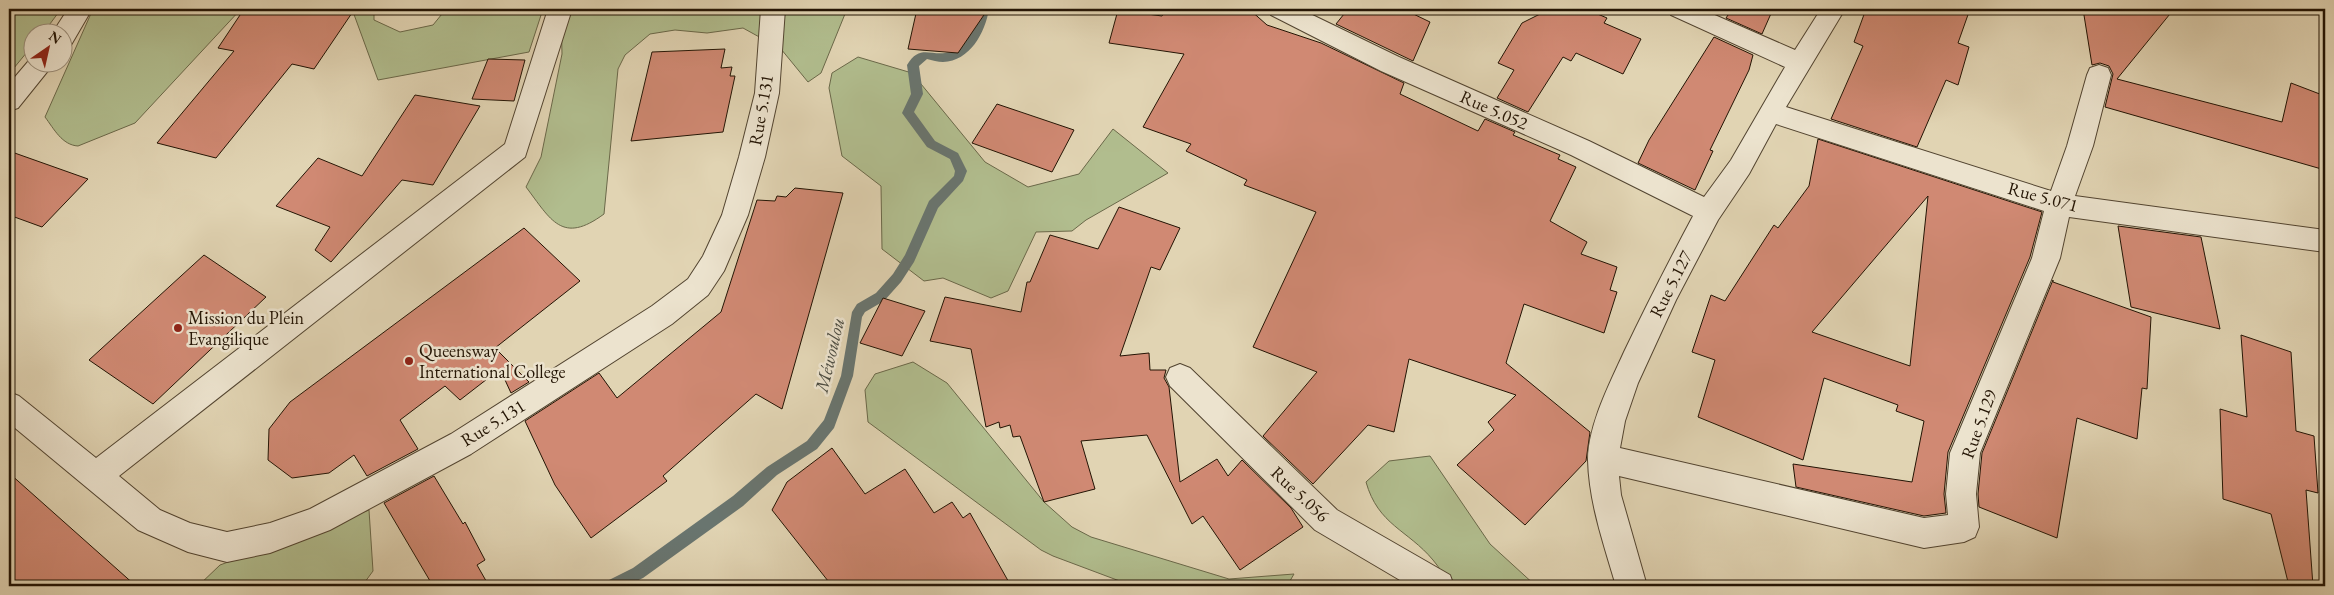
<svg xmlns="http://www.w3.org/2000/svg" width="2334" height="595" font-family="'EB Garamond',serif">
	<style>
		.green { fill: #b1bd8e; stroke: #6a6849 }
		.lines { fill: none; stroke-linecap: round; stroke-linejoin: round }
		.stream { fill: #69756f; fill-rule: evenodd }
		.building { fill: #d08973; stroke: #231404; fill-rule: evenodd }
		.minor-casing { stroke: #524430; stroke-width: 2 }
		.minor { fill: #ece3ce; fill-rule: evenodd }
		.poi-dot { fill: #8f2418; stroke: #ece3ce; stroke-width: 2 }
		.labels { text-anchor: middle; stroke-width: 5; stroke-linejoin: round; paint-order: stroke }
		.street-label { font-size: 18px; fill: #231404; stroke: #ece3ce }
		.poi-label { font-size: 18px; fill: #231404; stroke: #ece3ce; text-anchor: start }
		.water-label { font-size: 19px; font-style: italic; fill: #4c4d43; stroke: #ece3ce }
	</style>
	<rect width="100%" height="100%" fill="#e1d4b3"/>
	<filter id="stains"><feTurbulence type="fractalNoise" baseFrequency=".004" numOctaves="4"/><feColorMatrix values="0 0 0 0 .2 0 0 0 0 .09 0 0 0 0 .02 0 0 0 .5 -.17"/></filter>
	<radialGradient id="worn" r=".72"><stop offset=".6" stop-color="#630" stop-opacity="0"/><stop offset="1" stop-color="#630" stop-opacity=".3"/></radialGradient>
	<path class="green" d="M 9,9 L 61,9 L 44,32 L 32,32 L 32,46 L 9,74 Z
		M 93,9 L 241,9 L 135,123 L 78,146 C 62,145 54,129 45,117 Z
		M 352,9 L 377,9 L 374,14 L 374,20 L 400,32 L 433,25 L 446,9 L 543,9 L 529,52 L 378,80 Z
		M 561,9 L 847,9 L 821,73 L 808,82 L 781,49 L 743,28 L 707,33 L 675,30 L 650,34 L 625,55 L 618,69 L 604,214 C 562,245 551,220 526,187 L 541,157 L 562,54 Z
		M 858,57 L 912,73 L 985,162 L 1028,187 L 1079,174 L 1113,129 L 1168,173 L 1086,220 L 1072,231 L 1036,232 L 1008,291 L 991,298 L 943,278 L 924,281 L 882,249 L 881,186 L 842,156 L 829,88 L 832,73 Z
		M 913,362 L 947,383 L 1044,502 L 1072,527 L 1091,537 L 1229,579 L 1294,574 L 1287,586 L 1133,586 L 1053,556 L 1041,550 L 868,422 L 865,390 L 875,374 Z
		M 1430,456 L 1490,544 L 1536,586 L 1451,586 C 1445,578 1440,568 1433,560 C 1408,530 1378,525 1366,482 L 1389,461 Z
		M 369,510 L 373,571 L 362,586 L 198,586 L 220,565 Z"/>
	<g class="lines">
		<path class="stream" d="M 979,9 L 989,9 C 985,33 970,61 943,62 C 938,62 932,60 927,59 L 919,66 L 923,94 L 914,112 L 935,141 L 958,153 L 967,171 L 963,181 L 938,208 L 914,262 L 901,282 L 884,301 L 865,312 L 862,317 L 853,376 L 834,428 L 817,449 L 777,475 L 743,506 L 643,578 L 626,586 L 605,586 L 607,581 L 633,568 L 733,496 L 767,467 L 807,441 L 824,420 L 841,376 L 852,312 L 857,304 L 876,293 L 893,274 L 905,255 L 929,201 L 954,176 L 955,171 L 950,159 L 927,147 L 902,113 L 911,94 L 907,65 C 919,45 929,55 945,53 C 966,51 975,26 979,9 Z"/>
	</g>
	<path class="building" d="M 244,9 L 354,10 L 314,69 L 292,64 L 216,158 L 157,143 L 234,51 L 218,48 Z
		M 917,9 L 988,9 L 958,53 L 908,49 Z
		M 1166,9 L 1249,9 L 1267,25 L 1321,43 L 1404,83 L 1400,94 L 1478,131 L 1485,119 L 1515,132 L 1513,135 L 1560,155 L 1558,159 L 1576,167 L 1550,221 L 1587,242 L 1581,254 L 1617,267 L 1610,290 L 1617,292 L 1604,333 L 1524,304 L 1506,363 L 1590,432 L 1586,461 L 1525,525 L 1457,465 L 1494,430 L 1488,422 L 1516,395 L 1409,359 L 1394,432 L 1368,425 L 1313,484 L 1263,436 L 1317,372 L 1253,347 L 1316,212 L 1244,185 L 1247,180 L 1186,151 L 1191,144 L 1143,127 L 1184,54 L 1109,43 L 1118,10 L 1162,16 Z
		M 1348,9 L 1403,9 L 1430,22 L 1413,61 L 1336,24 Z
		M 1550,9 L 1586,9 L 1607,18 L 1604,23 L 1641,39 L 1623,74 L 1576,53 L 1571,61 L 1563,57 L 1528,112 L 1497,98 L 1514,70 L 1498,63 L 1522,23 Z
		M 1732,9 L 1773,9 L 1762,34 L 1726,18 Z
		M 1866,9 L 1970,9 L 1958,43 L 1969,47 L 1958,85 L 1946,80 L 1917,147 L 1831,119 L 1863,46 L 1854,42 Z
		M 2083,9 L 2174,9 L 2117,79 L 2282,122 L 2291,83 L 2325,96 L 2325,170 L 2105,107 L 2113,74 L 2109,66 L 2100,63 L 2092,65 Z
		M 1714,37 L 1753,55 L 1749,70 L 1710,150 L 1713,151 L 1695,190 L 1638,163 L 1649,140 Z
		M 725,49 L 721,68 L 732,67 L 730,76 L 735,76 L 723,132 L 631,141 L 652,52 Z
		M 488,59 L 525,60 L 514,101 L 472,99 Z
		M 415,95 L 480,106 L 433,185 L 402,180 L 331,262 L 315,250 L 330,227 L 276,206 L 318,158 L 362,176 Z
		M 997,104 L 1074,130 L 1052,172 L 972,143 Z
		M 1818,139 L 2042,212 L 2030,257 L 1948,452 L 1944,494 L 1946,513 L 1924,516 L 1796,487 L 1793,464 L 1912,482 L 1924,421 L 1896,411 L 1898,405 L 1824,378 L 1803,460 L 1698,417 L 1715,360 L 1692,352 L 1711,295 L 1725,301 L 1774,225 L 1778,228 L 1809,186 ZM 1928,196 L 1910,366 L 1812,332 Z
		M 9,151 L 88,179 L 42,227 L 9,215 Z
		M 795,188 L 843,193 L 782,409 L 756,394 L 663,476 L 667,481 L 591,538 L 555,485 L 525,421 L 599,373 L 617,398 L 721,312 L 757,200 L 775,201 L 777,196 L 786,197 Z
		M 1119,207 L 1180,228 L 1160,270 L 1151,267 L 1120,356 L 1149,353 L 1150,370 L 1166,370 L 1164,378 L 1169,387 L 1180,482 L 1217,459 L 1228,476 L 1242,460 L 1291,508 L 1303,527 L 1240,570 L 1203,516 L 1192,524 L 1147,435 L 1081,441 L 1095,489 L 1044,502 L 1020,436 L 1013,437 L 1010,425 L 1000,428 L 999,422 L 986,427 L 971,349 L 930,341 L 945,297 L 1021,312 L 1027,282 L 1030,282 L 1050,235 L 1098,249 Z
		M 2118,226 L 2201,237 L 2220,329 L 2131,307 Z
		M 524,228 L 580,281 L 495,348 L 529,382 L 511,393 L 500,369 L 460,400 L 445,386 L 400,420 L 418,449 L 367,476 L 354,455 L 329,473 L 292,478 L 268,460 L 269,429 L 290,402 Z
		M 204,255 L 266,297 L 153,404 L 89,360 Z
		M 2053,280 L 2053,282 L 2151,317 L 2147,389 L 2142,388 L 2137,439 L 2077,418 L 2057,538 L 1979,507 L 1978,494 L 1982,453 Z
		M 883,298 L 925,311 L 902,356 L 860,343 Z
		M 2241,335 L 2291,352 L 2296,431 L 2314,436 L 2318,493 L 2306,490 L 2313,586 L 2289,586 L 2271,514 L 2223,499 L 2220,409 L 2247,417 Z
		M 832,448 L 865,494 L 905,469 L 934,513 L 952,502 L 963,518 L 970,513 L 1011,586 L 832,586 L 772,510 L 787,482 Z
		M 9,473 L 136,586 L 9,586 Z
		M 434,476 L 463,524 L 465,522 L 485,560 L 477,565 L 489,586 L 433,586 L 384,503 Z"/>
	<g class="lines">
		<defs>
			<path id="minor" d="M 68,9 L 92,9 L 71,45 L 62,47 L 62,32 L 53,32 Z
				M 548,9 L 572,9 L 525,157 L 119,476 L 160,510 L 190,523 L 227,532 L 270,523 L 310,509 L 451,434 L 652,306 L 688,279 L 703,256 L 722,215 L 739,157 L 755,93 L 761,9 L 785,9 L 779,93 L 765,157 L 748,215 L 724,271 L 708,295 L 672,324 L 471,454 L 330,530 L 270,553 L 227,562 L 188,552 L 138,530 L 9,423 L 9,392 L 19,396 L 96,458 L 505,144 Z
				M 1267,9 L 1300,9 L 1399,57 L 1589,141 L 1704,197 L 1731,160 L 1785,67 L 1671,15 L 1667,9 L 1701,9 L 1795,50 L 1821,9 L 1845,9 L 1786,107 L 2051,191 L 2067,146 L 2087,75 L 2090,68 L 2099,65 L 2108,68 L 2111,75 L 2093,146 L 2075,196 L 2325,230 L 2325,252 L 2069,217 L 2060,258 L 1980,453 L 1976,494 L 1979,527 L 1975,537 L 1964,542 L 1924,548 L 1619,476 L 1621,495 L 1647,586 L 1616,586 C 1604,545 1589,503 1588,460 C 1588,425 1610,383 1624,352 C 1646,306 1669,261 1693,216 L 1571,155 L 1381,71 L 1271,15 ZM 1776,124 L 2044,211 L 2032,258 L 1950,453 L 1946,494 L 1948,515 L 1924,518 L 1620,448 L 1625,421 L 1638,383 L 1676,300 L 1718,220 L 1749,174 Z
				M 32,57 L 32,62 L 55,62 L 18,108 L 9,111 L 9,84 Z
				M 1180,364 L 1190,368 L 1337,510 L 1450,575 L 1454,586 L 1410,586 L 1315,530 L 1170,386 L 1166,377 L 1170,368 Z"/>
		</defs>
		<use href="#minor" class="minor-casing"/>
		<use href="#minor" class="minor"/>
	</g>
	<g class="poi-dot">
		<circle cx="178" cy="328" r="5"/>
		<circle cx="409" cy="361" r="5"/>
	</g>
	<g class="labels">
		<g class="street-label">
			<text transform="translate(761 110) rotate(-80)" y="6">Rue 5.131</text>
			<text transform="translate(1494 110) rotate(24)" y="6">Rue 5.052</text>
			<text transform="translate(2043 197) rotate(15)" y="6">Rue 5.071</text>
			<text transform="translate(1671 284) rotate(-63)" y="6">Rue 5.127</text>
			<text transform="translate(493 423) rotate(-32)" y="6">Rue 5.131</text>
			<text transform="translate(1979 424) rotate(-70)" y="6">Rue 5.129</text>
			<text transform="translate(1300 494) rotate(43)" y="6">Rue 5.056</text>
		</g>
		<g class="poi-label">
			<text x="188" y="324">Mission du Plein<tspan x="188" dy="21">Evangilique</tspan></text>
			<text x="419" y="357">Queensway<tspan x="419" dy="21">International College</tspan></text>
		</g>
		<g class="water-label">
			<text transform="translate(829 355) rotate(-77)" y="7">Méwoulou</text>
		</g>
	</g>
	<rect width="2334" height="595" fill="none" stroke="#e1d4b3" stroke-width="30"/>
	<rect x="10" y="10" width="2314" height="575" fill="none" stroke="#231404" stroke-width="2.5"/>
	<rect x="15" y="15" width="2304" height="565" fill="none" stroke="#231404"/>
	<g transform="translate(48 48) rotate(34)"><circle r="24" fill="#ece3ce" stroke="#9c907d"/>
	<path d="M0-4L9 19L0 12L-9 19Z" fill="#8f2418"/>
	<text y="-8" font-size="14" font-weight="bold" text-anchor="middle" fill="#231404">N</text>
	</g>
	<rect width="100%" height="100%" filter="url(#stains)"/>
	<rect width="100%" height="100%" fill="url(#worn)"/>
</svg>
